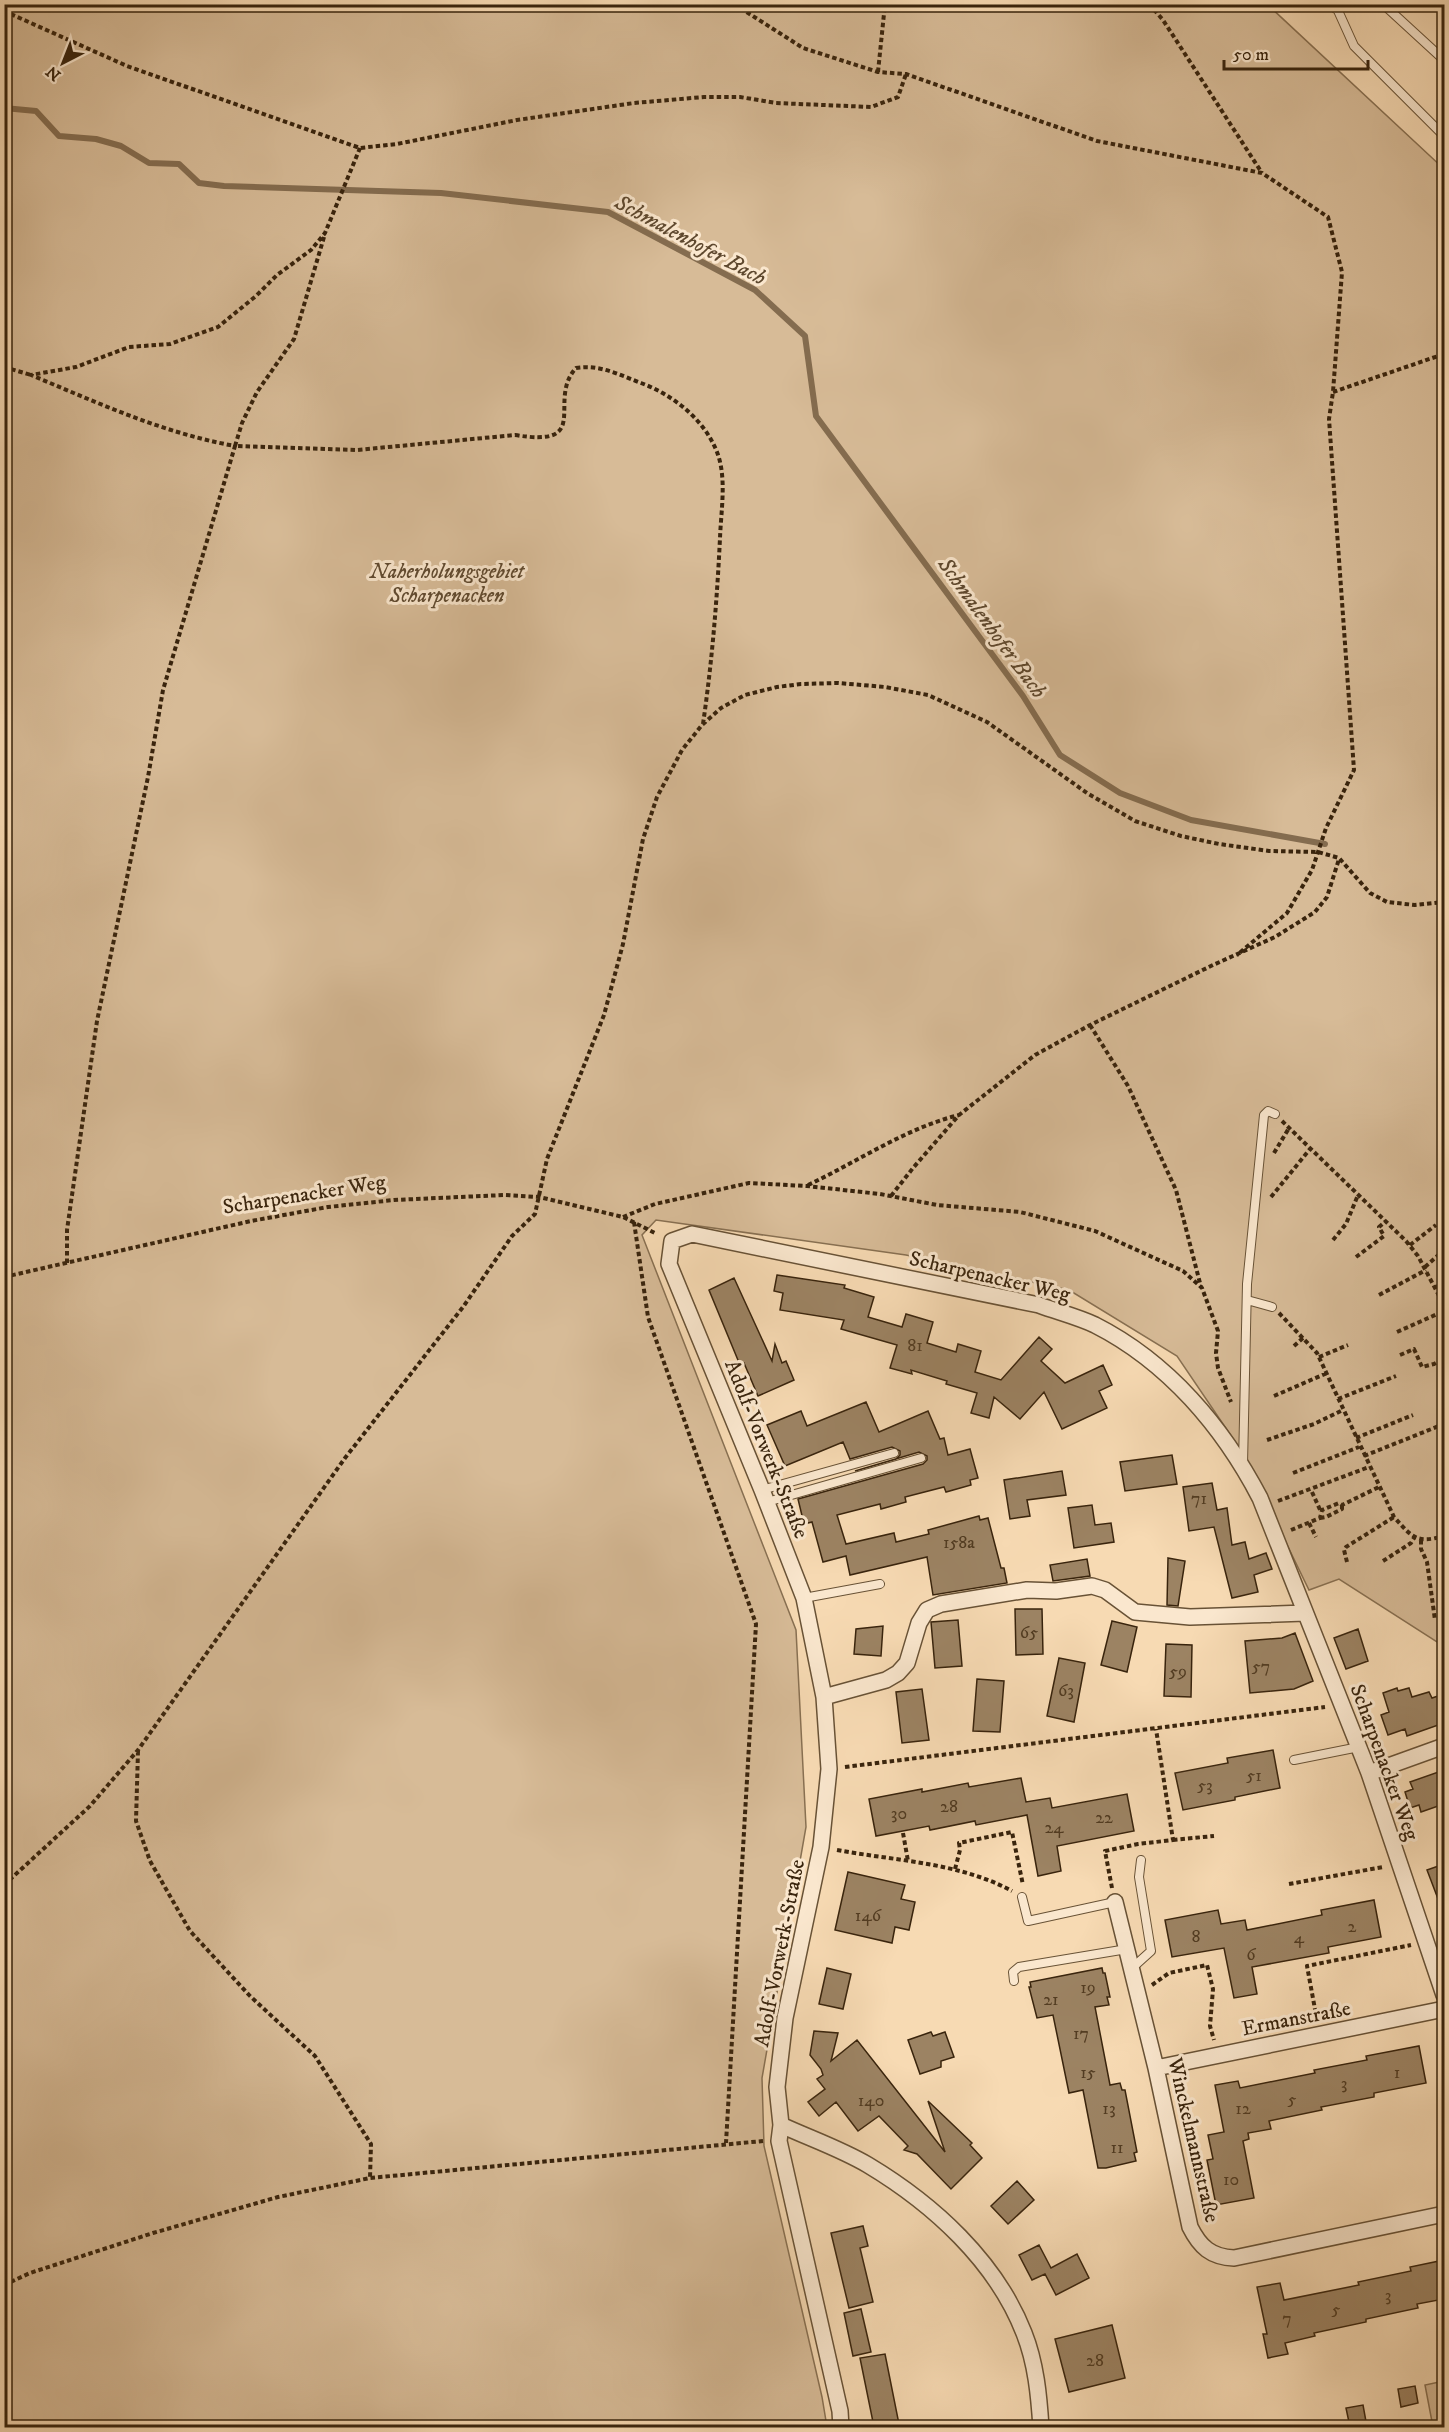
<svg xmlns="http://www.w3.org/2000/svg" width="1449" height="2432" font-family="'IM FELL DW Pica',serif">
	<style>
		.green { fill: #d7bb97; stroke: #887052; stroke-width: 1.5 }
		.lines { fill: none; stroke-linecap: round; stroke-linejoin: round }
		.stream { stroke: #846c4f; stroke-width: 6 }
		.building { fill: #9c8363; stroke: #39240d; stroke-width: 1.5 }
		.service-casing { stroke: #685236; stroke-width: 10 }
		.minor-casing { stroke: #685236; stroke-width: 18 }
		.path { stroke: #39240d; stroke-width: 4; stroke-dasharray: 4.5 3; stroke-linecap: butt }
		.service { stroke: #fae7ce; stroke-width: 8 }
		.minor { stroke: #fae7ce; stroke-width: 15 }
		.labels { text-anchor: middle; stroke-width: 6; stroke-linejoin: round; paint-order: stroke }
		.number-label { font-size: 18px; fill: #523c22 }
		.park-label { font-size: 21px; font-style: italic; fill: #604a30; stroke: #fae7ce }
		.street-label { font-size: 21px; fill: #39240d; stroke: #fae7ce }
		.water-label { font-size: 22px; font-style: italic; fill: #5e482e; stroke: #fae7ce }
	</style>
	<rect width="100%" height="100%" fill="#f7dab3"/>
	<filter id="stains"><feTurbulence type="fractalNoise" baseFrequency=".00333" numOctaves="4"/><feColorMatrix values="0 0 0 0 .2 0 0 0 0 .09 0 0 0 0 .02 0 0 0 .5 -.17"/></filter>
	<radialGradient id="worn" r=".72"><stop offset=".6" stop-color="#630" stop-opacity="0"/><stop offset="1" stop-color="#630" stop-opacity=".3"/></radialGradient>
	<path class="green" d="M 5,5 L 1268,5 L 1444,169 L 1444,1639 L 1437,1642 L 1339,1579 L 1309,1590 L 1242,1452 L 1177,1356 L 1069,1290 L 906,1255 L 656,1220 L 642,1235 L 796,1630 L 806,1827 L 762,2078 L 764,2146 L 822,2397 L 827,2427 L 5,2427 Z
		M 1444,2381 L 1444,2427 L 1433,2427 L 1425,2385 Z"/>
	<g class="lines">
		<path class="stream" d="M 4,108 L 36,111 L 59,136 L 96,139 L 121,146 L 149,163 L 179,164 L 199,183 L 224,186 L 441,193 L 608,212 L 755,290 L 805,336 L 816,416 L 1023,696 L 1060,755 L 1120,793 L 1191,820 L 1325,844"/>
	</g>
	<path class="building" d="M 777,1275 L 845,1285 L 844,1288 L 874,1297 L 868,1317 L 902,1327 L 906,1314 L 933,1322 L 927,1343 L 956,1352 L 958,1344 L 981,1351 L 975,1372 L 1001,1380 L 1039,1337 L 1052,1349 L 1041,1361 L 1065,1383 L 1103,1365 L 1112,1385 L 1099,1391 L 1107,1408 L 1062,1429 L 1044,1392 L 1020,1419 L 994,1397 L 989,1418 L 971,1413 L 977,1393 L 946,1384 L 947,1381 L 911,1370 L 912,1374 L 890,1368 L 897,1345 L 841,1329 L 844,1320 L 780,1310 L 783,1293 L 774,1291 Z
		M 734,1278 L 772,1361 L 775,1344 L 782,1363 L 786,1361 L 794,1380 L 758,1396 L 744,1363 L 740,1365 L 709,1290 Z
		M 866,1402 L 879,1432 L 928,1411 L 940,1439 L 944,1438 L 948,1455 L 970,1449 L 978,1478 L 970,1480 L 971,1485 L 946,1492 L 944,1487 L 905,1497 L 906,1502 L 881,1509 L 880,1504 L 837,1515 L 846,1544 L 894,1533 L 896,1542 L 929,1534 L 928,1530 L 979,1516 L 980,1520 L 988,1518 L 1001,1568 L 1004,1568 L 1007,1583 L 933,1595 L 927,1557 L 850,1575 L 846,1556 L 823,1562 L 812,1522 L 804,1524 L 798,1499 L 923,1464 L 927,1460 L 927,1456 L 919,1452 L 855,1471 L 896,1459 L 900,1455 L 900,1451 L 892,1447 L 850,1459 L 843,1442 L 785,1466 L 767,1425 L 801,1411 L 807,1426 Z
		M 1172,1455 L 1177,1484 L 1125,1491 L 1120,1462 Z
		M 1062,1471 L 1066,1495 L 1027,1500 L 1030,1516 L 1010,1519 L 1004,1480 Z
		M 1212,1483 L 1217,1510 L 1227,1508 L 1232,1545 L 1245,1542 L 1249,1559 L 1266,1553 L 1272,1569 L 1254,1575 L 1258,1592 L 1232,1598 L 1214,1527 L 1189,1531 L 1183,1487 Z
		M 1092,1505 L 1095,1525 L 1111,1523 L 1114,1542 L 1074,1548 L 1068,1508 Z
		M 1168,1558 L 1185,1561 L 1178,1606 L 1167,1605 Z
		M 1087,1559 L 1090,1576 L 1053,1581 L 1050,1565 Z
		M 1015,1609 L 1042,1609 L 1043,1654 L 1016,1655 Z
		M 958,1620 L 962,1666 L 935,1668 L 931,1622 Z
		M 1112,1621 L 1137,1627 L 1127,1672 L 1101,1665 Z
		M 883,1626 L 881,1656 L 854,1654 L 856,1629 Z
		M 1358,1629 L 1368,1661 L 1346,1669 L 1334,1638 Z
		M 1295,1633 L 1313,1681 L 1294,1689 L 1250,1693 L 1245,1641 L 1282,1638 Z
		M 1166,1644 L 1192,1645 L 1191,1697 L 1164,1696 Z
		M 1059,1658 L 1085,1663 L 1074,1722 L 1047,1716 Z
		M 977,1679 L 1004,1681 L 1000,1732 L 973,1731 Z
		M 1397,1688 L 1398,1691 L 1409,1688 L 1412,1697 L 1429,1692 L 1432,1698 L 1444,1694 L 1444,1723 L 1407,1736 L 1405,1729 L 1388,1735 L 1381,1715 L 1389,1712 L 1383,1693 Z
		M 922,1689 L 929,1740 L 902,1743 L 896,1692 Z
		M 1273,1750 L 1280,1788 L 1235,1797 L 1235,1800 L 1183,1810 L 1175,1773 L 1228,1763 L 1227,1758 Z
		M 1444,1770 L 1444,1804 L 1421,1812 L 1419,1805 L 1410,1808 L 1405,1792 L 1413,1789 L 1410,1782 Z
		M 1021,1778 L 1026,1802 L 1050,1798 L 1052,1808 L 1127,1794 L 1134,1831 L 1057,1846 L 1061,1871 L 1038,1876 L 1027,1815 L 976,1825 L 975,1821 L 930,1830 L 929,1826 L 876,1836 L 869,1799 L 922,1789 L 922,1792 L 968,1783 L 969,1787 Z
		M 1444,1864 L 1444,1912 L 1443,1912 L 1427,1870 Z
		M 848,1872 L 905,1885 L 901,1899 L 915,1902 L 909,1930 L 895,1927 L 892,1943 L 835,1930 Z
		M 1374,1900 L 1381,1937 L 1328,1947 L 1329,1953 L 1252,1967 L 1257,1994 L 1234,1998 L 1224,1948 L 1172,1957 L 1165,1920 L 1218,1910 L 1221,1924 L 1245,1920 L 1247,1930 L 1322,1915 L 1321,1910 Z
		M 827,1968 L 851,1974 L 843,2009 L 819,2004 Z
		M 1102,1968 L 1103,1973 L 1105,1973 L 1110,1997 L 1107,1997 L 1109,2005 L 1095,2007 L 1110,2085 L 1120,2083 L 1122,2090 L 1125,2090 L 1137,2152 L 1134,2153 L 1136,2161 L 1106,2168 L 1098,2168 L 1083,2090 L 1069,2093 L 1053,2015 L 1037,2018 L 1029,1987 L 1031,1987 L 1030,1982 Z
		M 814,2031 L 838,2033 L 831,2061 L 857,2040 L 945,2152 L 928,2101 L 972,2143 L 970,2145 L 982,2158 L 951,2189 L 917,2154 L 904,2150 L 908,2146 L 879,2116 L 858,2131 L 836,2102 L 819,2116 L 808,2102 L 825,2089 L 817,2079 L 823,2075 L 821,2069 L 810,2055 Z
		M 931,2032 L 933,2036 L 945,2032 L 954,2057 L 941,2061 L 941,2067 L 920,2074 L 908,2040 Z
		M 1419,2046 L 1426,2083 L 1374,2093 L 1374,2097 L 1321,2107 L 1322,2110 L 1269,2121 L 1271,2129 L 1248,2133 L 1249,2139 L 1243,2141 L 1254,2198 L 1216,2205 L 1207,2160 L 1213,2159 L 1208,2135 L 1224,2132 L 1215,2085 L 1238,2081 L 1240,2088 L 1315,2073 L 1314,2070 L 1367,2060 L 1366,2056 Z
		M 1017,2181 L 1034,2200 L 1008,2224 L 991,2206 Z
		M 863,2226 L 868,2246 L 860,2248 L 873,2302 L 849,2308 L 831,2233 Z
		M 1039,2245 L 1051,2268 L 1077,2254 L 1089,2278 L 1056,2295 L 1045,2274 L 1032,2280 L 1019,2255 Z
		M 1444,2260 L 1444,2299 L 1417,2304 L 1418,2308 L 1366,2319 L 1366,2322 L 1314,2333 L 1315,2336 L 1285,2343 L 1288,2354 L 1268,2358 L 1263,2334 L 1267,2334 L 1257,2287 L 1280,2283 L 1284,2300 L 1359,2285 L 1358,2282 L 1411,2271 L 1410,2267 Z
		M 861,2309 L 871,2352 L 853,2356 L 844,2313 Z
		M 1112,2325 L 1125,2378 L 1069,2392 L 1055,2339 Z
		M 885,2354 L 899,2424 L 874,2427 L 860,2358 Z
		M 1415,2386 L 1418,2403 L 1401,2407 L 1398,2389 Z
		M 1363,2405 L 1367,2427 L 1350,2427 L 1346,2408 Z"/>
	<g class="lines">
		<defs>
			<path id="service" d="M 1335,4 L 1354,46 L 1444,136
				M 1383,4 L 1444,60
				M 1336,9 L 1356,4
				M 1247,1300 L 1272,1307
				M 1243,1464 L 1247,1284 L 1264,1115 L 1268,1111 L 1275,1114
				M 762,1490 L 894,1453
				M 767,1502 L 921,1458
				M 804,1598 L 880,1584
				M 1294,1760 L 1359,1747
				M 1022,1897 L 1028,1921 L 1115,1902
				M 1131,1969 L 1151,1951 L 1139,1877 L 1141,1860
				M 1014,1981 L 1013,1972 L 1019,1967 L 1127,1949"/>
			<path id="minor" d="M 824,1697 L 886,1680 L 898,1673 L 907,1663 L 919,1623 L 927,1610 L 941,1604 L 1027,1590 L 1056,1591 L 1092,1586 L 1105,1590 L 1135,1612 L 1190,1617 L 1305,1613
				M 1369,1773 L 1444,1746
				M 1115,1902 L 1156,2068 L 1190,2227 C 1200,2247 1211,2257 1234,2258 L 1444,2214
				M 1156,2068 L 1444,2009
				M 781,2125 C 809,2138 841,2149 868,2165 C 933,2204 996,2261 1024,2333 C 1036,2363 1039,2396 1041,2428
				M 841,2428 L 840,2411 L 779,2141 L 781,2125 L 777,2087 L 785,2018 L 821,1847 L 829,1769 L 824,1697 L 804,1598 L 762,1490 L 669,1264 L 672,1241 L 692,1234 L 1039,1305 C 1058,1312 1078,1317 1095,1325 C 1168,1362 1223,1427 1260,1498 L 1369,1773 L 1444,1995"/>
		</defs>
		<use href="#service" class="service-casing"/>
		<use href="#minor" class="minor-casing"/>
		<path class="path" d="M 734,4 L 803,48 L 878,72 L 906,74 L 1097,141 L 1262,173 L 1328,217 L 1342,272 L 1333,392 L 1329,419 L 1354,770 L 1326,828 L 1312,870 L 1287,913 L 1237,955
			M 1149,4 L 1163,20 L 1262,173
			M 4,11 L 127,66 L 360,148 L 397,144 L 517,120 L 634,103 L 704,97 L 740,97 L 776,103 L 871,107 L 898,97 L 906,74
			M 878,72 L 885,4
			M 324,237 L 294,339 L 257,392 L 242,423 L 235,446 L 357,450 L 515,435 C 594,448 546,401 576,368 C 599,364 620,375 641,383 C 673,395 704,419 717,452 C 727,478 721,510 720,538 C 717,601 712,662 703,724
			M 4,367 L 31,375
			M 1333,392 L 1444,354
			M 1090,1025 L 1128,1086 L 1176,1190 L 1201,1287
			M 1282,1121 L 1406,1241 L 1418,1256 L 1444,1305
			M 1274,1153 L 1289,1128
			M 808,1185 C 857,1162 906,1128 959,1115
			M 891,1196 L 913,1168 L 959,1115 L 1035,1055 L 1090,1025 L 1213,965 L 1275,937 L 1315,912 L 1327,897 L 1339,859
			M 1271,1197 L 1310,1149
			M 623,1217 L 655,1204 L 749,1183 L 807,1186 L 880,1194 L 937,1205 L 1020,1212 L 1095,1231 L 1183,1271 L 1202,1288 L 1218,1331 L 1216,1353 L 1218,1368 L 1231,1402
			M 634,1222 L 648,1317 L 756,1624 L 726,2143
			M 1333,1240 L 1346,1224 L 1358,1195
			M 1410,1245 L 1436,1225
			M 1356,1257 L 1384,1236 L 1379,1227 L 1386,1221
			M 67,1263 L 67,1230 L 97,1021 L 148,777 L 163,690 L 235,446 C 163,433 98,403 31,375 L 76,367 L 129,347 L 170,344 L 218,327 L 256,296 L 277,275 L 311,250 L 325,233 L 360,148
			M 1425,1267 L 1444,1250
			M 4,1277 L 251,1221 L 328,1207 L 394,1200 L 504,1195 L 539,1197 L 623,1217 L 657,1234
			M 1436,1287 L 1444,1283
			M 1379,1295 L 1426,1270
			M 1279,1313 L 1317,1353 L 1394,1517 C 1412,1537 1416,1544 1444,1536
			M 1397,1332 L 1444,1311
			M 1294,1346 L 1304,1337
			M 1400,1355 L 1414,1349 L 1422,1367 L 1434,1364 L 1444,1358
			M 1319,1357 L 1348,1345
			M 1274,1396 L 1327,1373
			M 1338,1399 L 1396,1376
			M 1356,1438 L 1413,1415
			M 1267,1440 L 1314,1424 L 1343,1410
			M 1364,1456 L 1444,1424
			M 1293,1473 L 1359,1447
			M 1312,1492 L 1321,1512
			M 1278,1501 L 1369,1467
			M 1320,1518 L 1326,1517 L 1342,1509 L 1342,1505
			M 1309,1523 L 1316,1537
			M 1291,1530 L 1320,1518 L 1322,1510 L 1339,1503 L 1342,1505 L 1379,1487
			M 1421,1540 L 1421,1549 L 1427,1562 L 1435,1620
			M 1383,1561 L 1411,1543 L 1414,1538
			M 1347,1562 L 1344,1550 L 1346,1547 L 1394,1517
			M 138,1751 L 136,1821 L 150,1861 L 190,1931 L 250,1996 L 315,2056 L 371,2144 L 370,2178
			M 845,1767 L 1325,1707
			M 903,1833 L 908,1861
			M 1173,1840 L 1214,1836
			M 837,1850 C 896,1861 958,1862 1012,1891
			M 955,1869 L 960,1850 L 959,1843 L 1012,1832 L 1023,1885
			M 1289,1884 L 1383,1867
			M 4,1885 L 90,1806 L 138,1750 L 345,1458 L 463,1307 L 512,1236 L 535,1214 L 547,1159 L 604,1015 L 623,944 L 643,839 L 657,797 L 682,750 L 702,725 L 721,708 L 745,695 L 777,687 L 801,684 L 838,683 L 885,687 L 928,695 L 987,722 L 1087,793 L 1135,821 L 1181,836 L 1219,844 L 1269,851 L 1318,852 L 1339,858 L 1370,893 L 1387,902 L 1415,905 L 1444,902
			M 1112,1888 L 1105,1851 L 1138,1844 L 1173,1840 L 1156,1729
			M 1152,1985 L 1169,1973 L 1207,1965 L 1213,1989 L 1210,2026 L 1214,2040
			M 1317,2020 L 1307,1966 L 1411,1945
			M 4,2285 L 30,2273 L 153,2233 L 278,2197 L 370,2178 L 763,2141"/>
		<use href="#service" class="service"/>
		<use href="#minor" class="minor"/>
	</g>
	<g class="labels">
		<g class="number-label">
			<text x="915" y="1351">81</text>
			<text x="1199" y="1504">71</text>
			<text x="959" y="1548">158a</text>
			<text x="1029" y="1638">65</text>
			<text x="1261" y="1672">57</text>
			<text x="1178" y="1677">59</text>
			<text x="1066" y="1696">63</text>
			<text x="1254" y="1781">51</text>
			<text x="1205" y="1791">53</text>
			<text x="949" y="1812">28</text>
			<text x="899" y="1819">30</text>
			<text x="1104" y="1823">22</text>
			<text x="1054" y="1833">24</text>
			<text x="868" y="1921">146</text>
			<text x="1352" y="1932">2</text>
			<text x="1196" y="1942">8</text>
			<text x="1299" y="1943">4</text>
			<text x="1251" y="1960">6</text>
			<text x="1088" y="1993">19</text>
			<text x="1051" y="2005">21</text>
			<text x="1081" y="2039">17</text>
			<text x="1088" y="2078">15</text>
			<text x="1397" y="2078">1</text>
			<text x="1344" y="2089">3</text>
			<text x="1292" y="2105">5</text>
			<text x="871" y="2106">140</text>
			<text x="1109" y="2114">13</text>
			<text x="1243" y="2114">12</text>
			<text x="1117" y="2153">11</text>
			<text x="1231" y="2185">10</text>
			<text x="1388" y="2301">3</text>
			<text x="1336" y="2315">5</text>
			<text x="1287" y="2324">7</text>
			<text x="1095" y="2366">28</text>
		</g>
		<g class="park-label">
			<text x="447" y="578">Naherholungsgebiet<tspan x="447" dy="24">Scharpenacken</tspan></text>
		</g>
		<g class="street-label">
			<text transform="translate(304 1194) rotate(-9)" y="7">Scharpenacker Weg</text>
			<text transform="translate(990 1276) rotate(13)" y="7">Scharpenacker Weg</text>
			<text transform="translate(767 1449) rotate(68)" y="7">Adolf-Vorwerk-Straße</text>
			<text transform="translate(1385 1762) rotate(70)" y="7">Scharpenacker Weg</text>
			<text transform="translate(779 1953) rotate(-79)" y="7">Adolf-Vorwerk-Straße</text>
			<text transform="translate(1296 2018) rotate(-11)" y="7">Ermanstraße</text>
			<text transform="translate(1194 2140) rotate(77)" y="7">Winckelmannstraße</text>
		</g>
		<g class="water-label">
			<text transform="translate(691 239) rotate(28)" y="8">Schmalenhofer Bach</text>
			<text transform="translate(993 627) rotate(54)" y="8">Schmalenhofer Bach</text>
		</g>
	</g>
	<rect width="1449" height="2432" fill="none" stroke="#f7dab3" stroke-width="24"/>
	<rect x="6" y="6" width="1437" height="2420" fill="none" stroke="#39240d" stroke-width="3"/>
	<rect x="12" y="12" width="1425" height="2408" fill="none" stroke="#39240d" stroke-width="1.5"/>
	<g transform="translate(63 63) rotate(222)" stroke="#fae7ce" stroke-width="4.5" paint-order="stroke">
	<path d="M0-4.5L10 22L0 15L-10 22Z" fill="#39240d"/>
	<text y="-9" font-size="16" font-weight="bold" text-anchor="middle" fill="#39240d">N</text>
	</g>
	<path d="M1224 60v9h144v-9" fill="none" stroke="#39240d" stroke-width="3"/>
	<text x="1233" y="60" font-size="18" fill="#39240d" stroke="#fae7ce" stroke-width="4.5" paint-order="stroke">50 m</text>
	<rect width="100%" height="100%" filter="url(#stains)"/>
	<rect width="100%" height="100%" fill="url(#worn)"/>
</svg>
